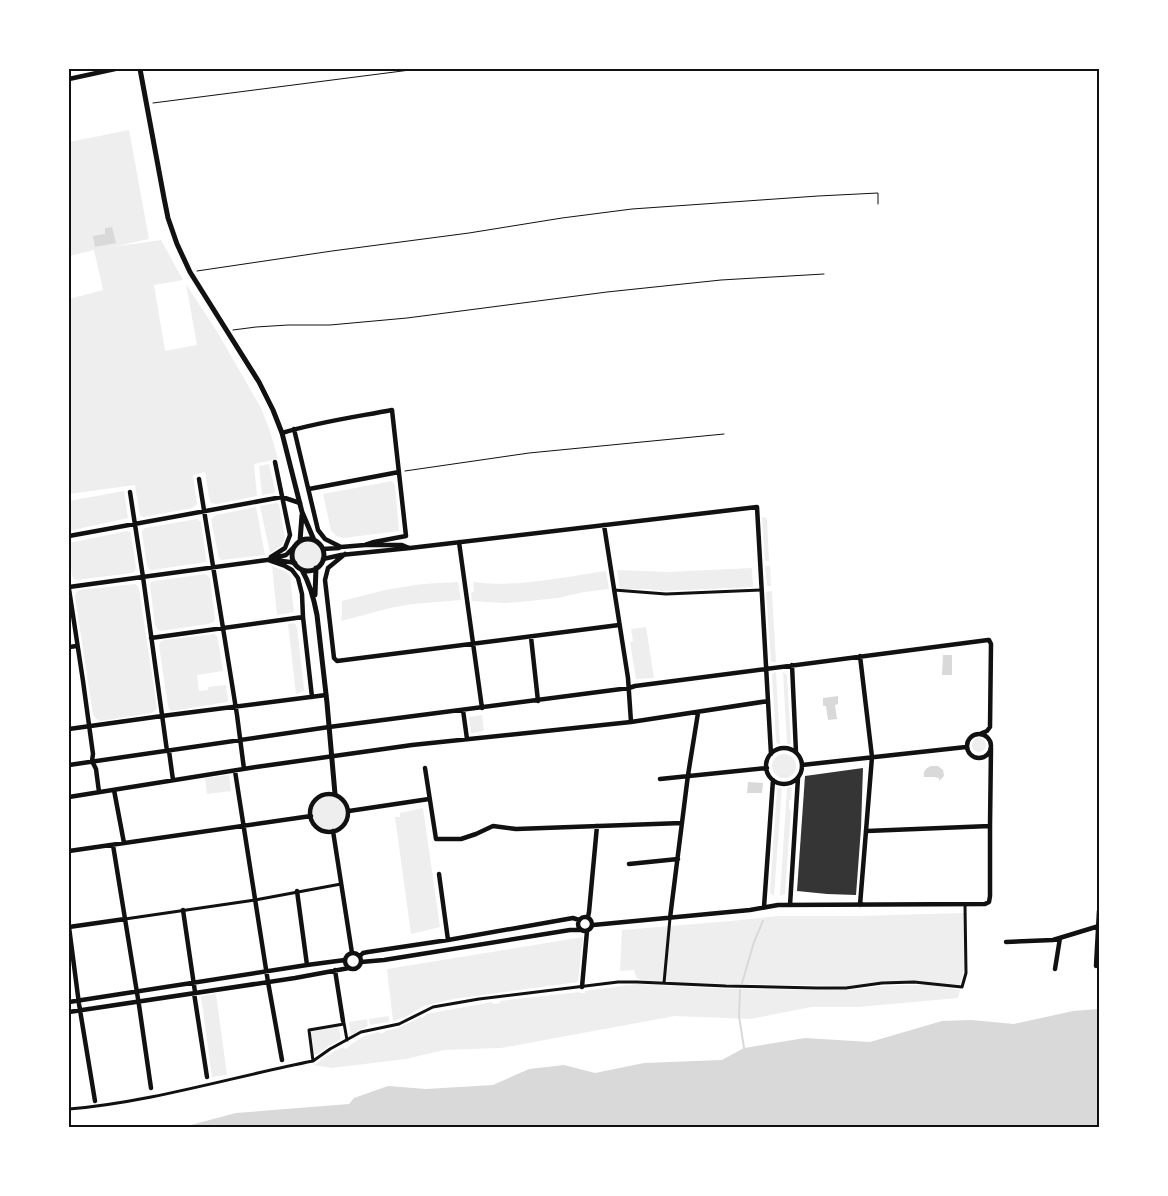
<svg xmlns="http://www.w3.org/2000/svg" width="1168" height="1196" font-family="'Space Grotesk',sans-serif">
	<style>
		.green { fill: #eee }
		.water { fill: #d9d9d9 }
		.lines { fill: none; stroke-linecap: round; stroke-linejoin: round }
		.stream { stroke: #d9d9d9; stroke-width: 2 }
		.building { fill: #353535 }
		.path { stroke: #111; stroke-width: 1 }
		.pedestrian { stroke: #111; stroke-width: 3 }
		.minor { stroke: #111; stroke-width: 4.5 }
		.tertiary { stroke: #111; stroke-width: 5 }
		.neatline { fill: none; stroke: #111; stroke-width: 2 }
	</style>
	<rect width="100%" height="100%" fill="#fff"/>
	<path class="green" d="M 129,130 L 149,239 L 112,247 L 161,240 L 183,280 L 154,285 L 165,351 L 197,345 L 186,284 L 219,335 L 261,408 L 270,431 L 278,459 L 254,464 L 257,496 L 217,504 L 211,503 L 209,497 L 205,472 L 193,475 L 197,504 L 192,508 L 144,517 L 140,516 L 135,485 L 69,494 L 69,299 L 103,290 L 94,250 L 69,256 L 69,142 Z
		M 269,464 L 275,491 L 274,493 L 262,495 L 259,466 Z
		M 392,481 L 395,486 L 399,531 L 343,538 L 336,536 L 331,530 L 323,494 Z
		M 124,491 L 128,518 L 69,531 L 69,501 Z
		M 276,503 L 279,504 L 285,538 L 282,545 L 270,553 L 260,506 Z
		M 256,507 L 265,555 L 222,560 L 219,559 L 211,519 L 216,515 Z
		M 762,517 L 767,518 L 769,561 L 765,561 Z
		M 197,519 L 201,522 L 206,559 L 206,562 L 152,570 L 149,569 L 147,566 L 142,533 L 143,530 L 145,528 Z
		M 127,531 L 130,532 L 131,535 L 136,567 L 135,571 L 132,573 L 77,580 L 74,579 L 72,576 L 69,543 Z
		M292 555a16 16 0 1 1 32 0a16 16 0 1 1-32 0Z
		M 272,566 L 285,571 L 290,576 L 294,612 L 277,615 Z
		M 765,566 L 770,566 L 771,586 L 767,586 Z
		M 752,568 L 753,587 L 662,591 L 647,589 L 620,589 L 617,570 L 668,572 Z
		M 606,571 L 609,589 L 584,592 L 558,598 L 520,602 L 504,603 L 472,601 L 471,593 L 474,592 L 473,582 C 517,588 562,577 606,571 Z
		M 205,574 L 208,576 L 210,579 L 215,618 L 214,622 L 208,624 L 160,631 L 157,629 L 155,625 L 150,585 L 151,582 L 155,581 Z
		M 458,582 L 461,600 L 413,604 L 390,608 L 341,621 L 342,612 L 342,601 L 385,590 L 422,584 Z
		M 135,584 L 138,586 L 139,589 L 157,708 L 155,711 L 152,713 L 100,721 L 96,719 L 93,714 L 75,597 L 76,592 L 79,590 Z
		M 772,591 L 776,662 L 773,662 L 771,661 L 766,592 Z
		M 294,623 L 296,625 L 297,628 L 304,688 L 304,691 L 296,694 L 288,624 Z
		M 646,627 L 654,678 L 636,679 L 630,642 L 633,641 L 631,629 Z
		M 214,634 L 217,636 L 218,640 L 223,671 L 197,675 L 199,691 L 208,690 L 208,687 L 226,685 L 228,700 L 227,702 L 172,711 L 169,709 L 168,706 L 159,646 L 160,642 L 164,640 Z
		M 776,672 L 780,744 L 778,744 L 776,742 L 772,674 Z
		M 783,672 L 787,675 L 791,744 L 787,744 Z
		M 482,715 L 484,731 L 471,733 L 469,717 Z
		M972 745a7 7 0 1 1 14 0a7 7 0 1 1-14 0Z
		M772 766a12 12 0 1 1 24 0a12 12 0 1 1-24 0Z
		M 229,775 L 231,791 L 207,794 L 205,778 Z
		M 782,787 L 774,896 L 772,895 L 770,892 L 777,789 Z
		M 791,787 L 792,789 L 791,800 L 789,800 L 789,809 L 791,810 L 785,894 L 780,896 L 787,788 Z
		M310 813a19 19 0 1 1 38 0a19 19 0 1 1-38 0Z
		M 423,808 L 440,927 L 411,934 L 395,817 L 400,817 L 400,813 Z
		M 964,913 L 964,971 L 960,985 L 921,981 L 898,981 L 849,986 L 664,983 L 637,979 L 634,970 L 620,971 L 622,930 L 731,921 L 778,916 L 856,916 Z
		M 583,937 L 578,982 L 453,999 L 424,1006 L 405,1017 L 393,1021 L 387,969 Z
		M 637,984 L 734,989 L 849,990 L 882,986 L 907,985 L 931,985 L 960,990 L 958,998 L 858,1007 L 811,1007 L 750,1019 L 675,1016 L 501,1048 L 444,1050 L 406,1059 L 331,1068 L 314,1065 L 335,1051 L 344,1047 L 345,1049 L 350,1046 L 350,1045 L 364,1036 L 379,1032 L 380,1034 L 385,1032 L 385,1031 L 398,1028 L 421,1017 L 422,1018 L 426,1015 L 426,1014 L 492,1002 L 493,1004 L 500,1003 L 500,1001 L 579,992 L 580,993 L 585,993 L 585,991 Z
		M 216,994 L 227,1075 L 212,1077 L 201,996 Z
		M 389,1016 L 389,1022 L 370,1025 L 369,1019 Z
		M 367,1019 L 368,1026 L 351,1035 L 349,1022 Z
		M 338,1027 L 340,1034 L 340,1040 L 327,1047 L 320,1053 L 314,1055 L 311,1031 Z"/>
	<path class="water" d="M 112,227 L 116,243 L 95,247 L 93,236 L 105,234 L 105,228 Z
		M 943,655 L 952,655 L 952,675 L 942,675 Z
		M 838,696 L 838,704 L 835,705 L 837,719 L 828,720 L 826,706 L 823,706 L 823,698 Z
		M 931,766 L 938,766 L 943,770 L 944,776 L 939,781 L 939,778 L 934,777 L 924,777 C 923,771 926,768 931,766 Z
		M 748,782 L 763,783 L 762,793 L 747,793 Z
		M 1099,1009 L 1099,1127 L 183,1127 L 236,1113 L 349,1104 L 354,1098 L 388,1086 L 426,1089 L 493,1085 L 529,1069 L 564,1065 L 595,1073 L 644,1063 L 722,1060 L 744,1048 L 805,1038 L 870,1042 L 942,1021 L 971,1020 L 1014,1024 L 1073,1011 Z"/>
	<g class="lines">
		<path class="stream" d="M 742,983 L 754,942 L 763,921
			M 740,990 L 739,1016 L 744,1048"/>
	</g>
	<path class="building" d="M 863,768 L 861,828 L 856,895 L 827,894 L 797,891 L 805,776 Z"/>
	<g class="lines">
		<path class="path" d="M 153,103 L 418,69
			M 197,271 L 332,251 L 469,233 L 562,218 L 632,209 L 818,196 L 878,193 L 878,204
			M 233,330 L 256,327 L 288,325 L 330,325 L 407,318 L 607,292 L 721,280 L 824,274
			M 405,471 L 529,453 L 724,434"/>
		<path class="pedestrian" d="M 614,590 L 666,594 L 761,590
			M 125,919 L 255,900 L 341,884
			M 664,983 L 670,918
			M 344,1023 L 347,1040
			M 313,1061 L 309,1030 L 344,1024
			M 69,1109 C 151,1102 232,1077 313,1061 L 330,1049 L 361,1032 L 399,1024 L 433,1007 L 479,999 L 618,982 L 637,982 L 726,986 L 817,988 L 846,988 L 882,983 L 914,982 L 962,987 L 966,973 L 965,905"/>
		<path class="minor" d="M 69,79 L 115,69
			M 282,433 C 318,422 355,417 392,410 L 406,536 L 374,542 L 365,545 L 341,547 L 325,539 L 318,530 L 294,429
			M 199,479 L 237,715 L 244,769
			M 309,489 L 399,472
			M 130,492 L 143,577 L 167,751
			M 604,525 L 628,678 L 631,722
			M 69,536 L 282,497 L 300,503
			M 459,542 L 482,708
			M 367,545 L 402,545 L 409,548
			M 323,549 L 339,548
			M 345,554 L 328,568 L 325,580 L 334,658 L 337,661 L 619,625
			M 271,557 L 285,548 L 290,535 L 275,462
			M 323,559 L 341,555 L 410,548 L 757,507 L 771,754
			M 268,560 L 285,566 L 292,570 L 298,578 L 302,594 L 303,617 L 312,697
			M 274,560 L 290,562 L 295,563
			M 69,587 L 267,560 L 286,555 L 294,547
			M 69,589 L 83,681 L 93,754 L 92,761 L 96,769 L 99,792
			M 531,637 L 538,701
			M 151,638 L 303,617
			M 69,647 L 77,646
			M 860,656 L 872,757 L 860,905
			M 792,665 L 796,752
			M 463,710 L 467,739
			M 69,729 L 162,716 L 326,695
			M967 746a12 12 0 1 1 24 0a12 12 0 1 1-24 0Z
			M766 766a18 18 0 1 1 36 0a18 18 0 1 1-36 0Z
			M 169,751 L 173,780
			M 69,765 L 329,727 L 629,688 L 635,686 L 988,640 L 989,640 L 991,644 L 990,727 L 987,731 L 982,733
			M 802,765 L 966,747
			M 425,768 L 436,839 L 461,839 L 476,834 L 493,826 L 516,829 L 682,823
			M 235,771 L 268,982 L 282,1060
			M 660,779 L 767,768
			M 114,790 L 124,843
			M310 813a19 19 0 1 1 38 0a19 19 0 1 1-38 0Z
			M 69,797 L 256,767 L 412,745 L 631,722 L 768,701
			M 349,811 L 429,799
			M 333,831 L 352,953
			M 867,831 L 990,826
			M 113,845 L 139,1005 L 151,1088
			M 69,851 L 311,816
			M 629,864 L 678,859
			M 439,874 L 448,940
			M 297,891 L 307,965
			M 790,905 L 798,778
			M 764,907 L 773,780
			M 183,910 L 195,992
			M578 924a7 7 0 1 1 14 0a7 7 0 1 1-14 0Z
			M 588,917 L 589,912 L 597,826
			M 670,918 L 688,775 L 698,713
			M 593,925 L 750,910 L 778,905 L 985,904 L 989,902 L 990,896 L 990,826 L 991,748
			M 1006,942 L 1053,940 L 1099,926
			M345 961a8 8 0 1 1 16 0a8 8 0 1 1-16 0Z
			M 360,956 L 363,953 L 368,952 L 448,940 L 573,918 L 579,920
			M 361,962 L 384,960 L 570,930 L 581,930
			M 1096,966 L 1099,911
			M 1055,969 L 1060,938
			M 335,970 L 343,1021
			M 582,987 L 587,931
			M 194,993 L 207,1077
			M 69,1002 L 307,965 L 345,960
			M 69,1012 L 295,978 L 349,968
			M 95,1101 L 79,1004 L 69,927 L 125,919"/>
		<path class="tertiary" d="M 140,69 L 164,198 L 168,218 L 177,244 L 190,272 L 259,382 L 273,410 L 282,433 L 302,512 L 314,540
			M292 555a16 16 0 1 1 32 0a16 16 0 1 1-32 0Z
			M 300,541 L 302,515
			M 302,570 C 310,584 314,599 317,615 L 327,703 L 335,794
			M 315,595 L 316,568"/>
	</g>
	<rect width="1168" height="1196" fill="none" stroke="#ffffff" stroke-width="140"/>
	<rect x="70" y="70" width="1028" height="1056" class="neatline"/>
</svg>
